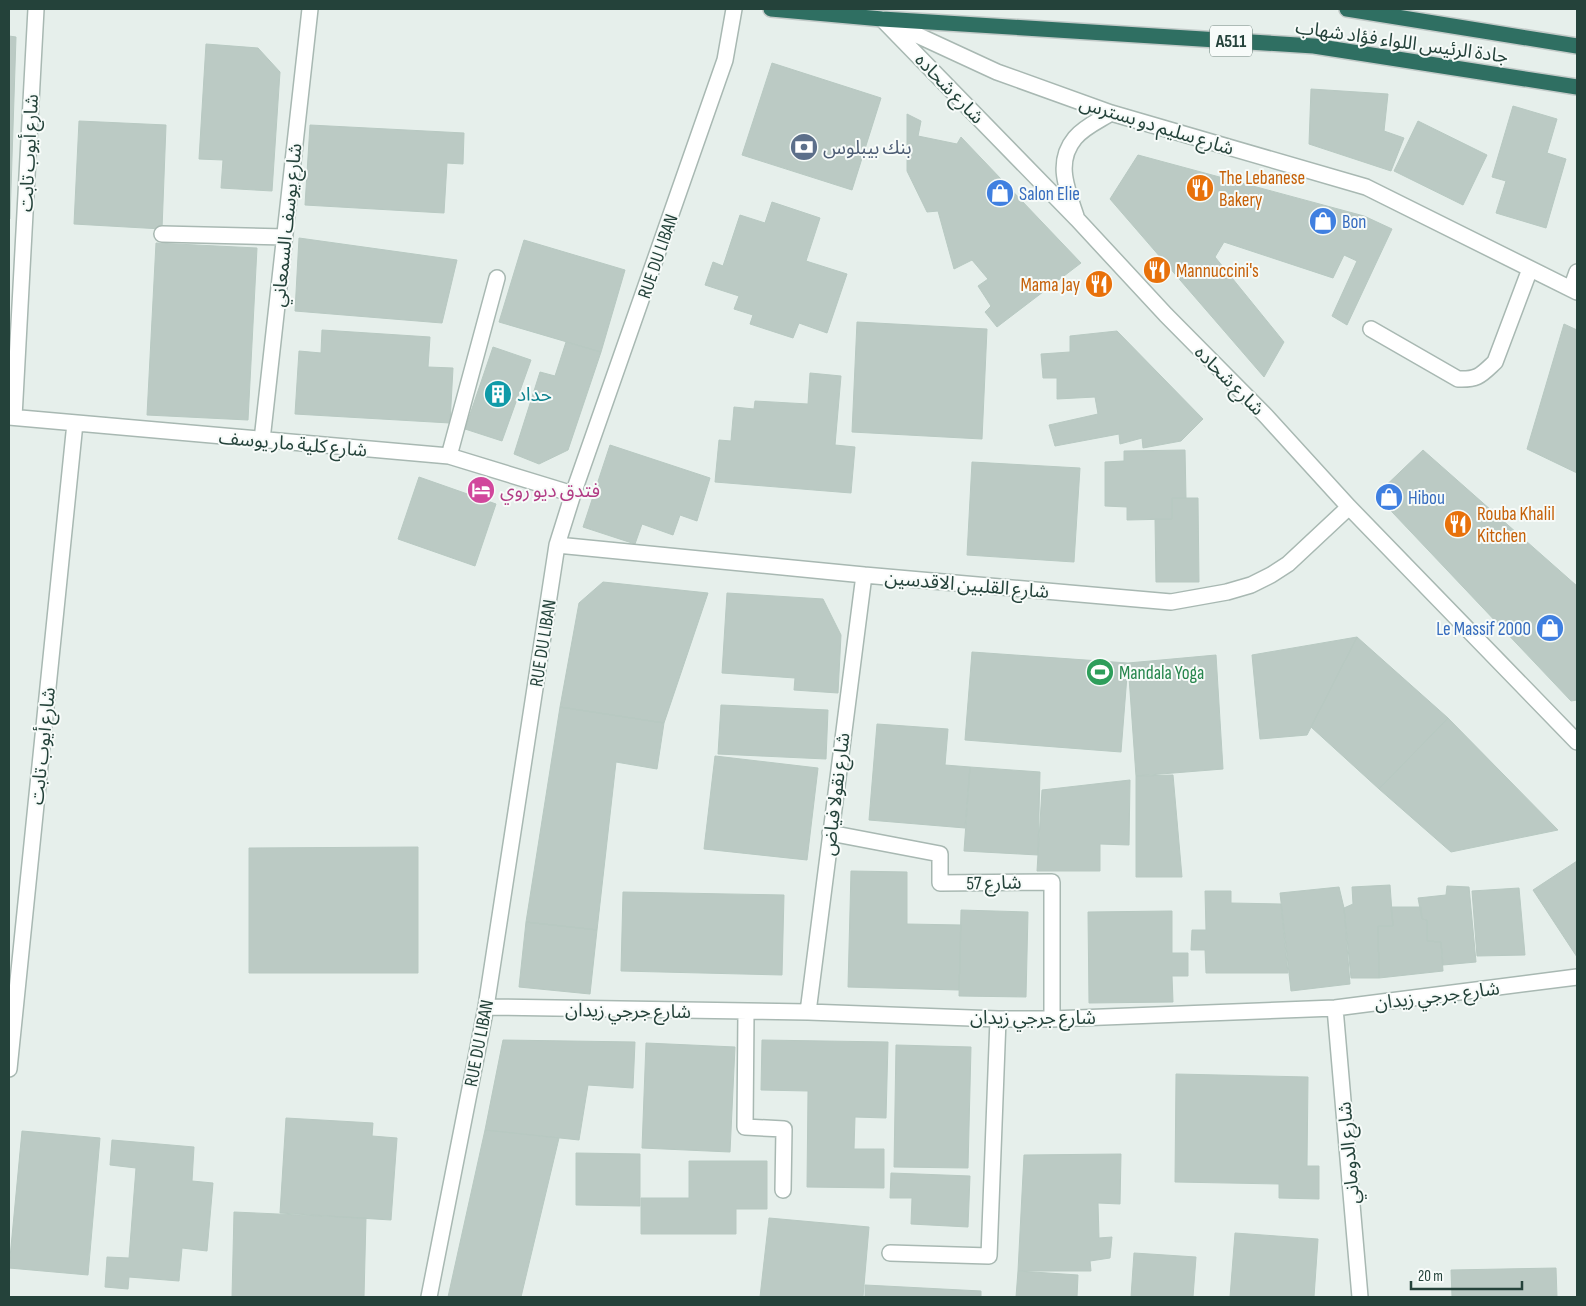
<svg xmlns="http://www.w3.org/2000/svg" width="1586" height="1306" font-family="'Sofia Sans Condensed','Noto Sans Arabic',sans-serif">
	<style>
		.building { fill: #bbcac4; stroke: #b8c9c2 }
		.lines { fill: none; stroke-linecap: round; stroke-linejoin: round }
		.minor-casing { stroke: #a8b8b2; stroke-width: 18 }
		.highway-casing { stroke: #c2cac8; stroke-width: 18 }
		.minor { stroke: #fff; stroke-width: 15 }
		.highway { stroke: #2f6f62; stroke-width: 15 }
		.labels { text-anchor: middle; stroke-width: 4; stroke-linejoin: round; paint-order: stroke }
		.shield { fill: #f7fbf9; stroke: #637a73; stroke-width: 1 }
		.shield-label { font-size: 18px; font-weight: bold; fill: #24423a }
		.street-label { font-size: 19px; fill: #24423a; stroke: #f7fbf9 }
		.service-label { font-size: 19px; fill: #4e5e75; stroke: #f7fbf9; text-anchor: start }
		.food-label { font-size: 19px; fill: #c56008; stroke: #f7fbf9; text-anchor: start }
		.shop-label { font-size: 19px; fill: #366cbe; stroke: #f7fbf9; text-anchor: start }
		.culture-label { font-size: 19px; fill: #0d838f; stroke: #f7fbf9; text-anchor: start }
		.hotel-label { font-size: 19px; fill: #b23c85; stroke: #f7fbf9; text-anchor: start }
		.leisure-label { font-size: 19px; fill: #27864d; stroke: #f7fbf9; text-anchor: start }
	</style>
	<rect width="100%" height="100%" fill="#e6efeb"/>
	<path class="building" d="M 9,36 L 16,37 L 10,219 L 9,219 Z
		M 206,44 L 258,48 L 280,72 L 272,191 L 221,188 L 223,160 L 199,159 Z
		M 772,63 L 881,98 L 852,190 L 742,155 Z
		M 1311,89 L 1388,94 L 1384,131 L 1404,138 L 1391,171 L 1309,144 Z
		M 1513,106 L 1557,119 L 1547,153 L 1566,159 L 1546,228 L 1496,213 L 1506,181 L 1492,177 Z
		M 907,114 L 921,121 L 918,136 L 957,144 L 961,137 L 1081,263 L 997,327 L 985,312 L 991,306 L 978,286 L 988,279 L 972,260 L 954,269 L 938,211 L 927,212 L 907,171 Z
		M 79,121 L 166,125 L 162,229 L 74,224 Z
		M 1418,121 L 1487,155 L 1463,205 L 1394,171 Z
		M 310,125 L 464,133 L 463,164 L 447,163 L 444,213 L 305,205 Z
		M 1138,155 L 1364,216 L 1392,229 L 1347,325 L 1332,316 L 1357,261 L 1344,255 L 1333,278 L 1224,242 L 1215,257 L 1284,342 L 1264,377 L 1110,199 Z
		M 772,202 L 820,218 L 806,261 L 847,274 L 827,333 L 799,323 L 793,338 L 750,324 L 753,315 L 734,309 L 739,296 L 705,285 L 713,262 L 723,266 L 740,215 L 765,223 Z
		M 299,238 L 457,260 L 442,323 L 295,311 Z
		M 524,240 L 625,270 L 601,352 L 499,322 Z
		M 156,243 L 257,248 L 248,420 L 147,415 Z
		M 857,322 L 987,329 L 982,439 L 852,432 Z
		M 1564,324 L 1577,330 L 1577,473 L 1527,449 Z
		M 322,330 L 430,337 L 428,367 L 453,368 L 450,423 L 295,414 L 299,351 L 321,353 Z
		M 1117,331 L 1203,419 L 1181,441 L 1143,448 L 1142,438 L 1120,444 L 1119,434 L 1055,446 L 1049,425 L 1098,414 L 1095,397 L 1057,399 L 1057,378 L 1043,378 L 1041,354 L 1070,352 L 1070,336 Z
		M 566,342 L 601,352 L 568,450 L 539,464 L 514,454 L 540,372 L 555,376 Z
		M 493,347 L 531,360 L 502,441 L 465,429 Z
		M 810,373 L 841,376 L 835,445 L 855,447 L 851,493 L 715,482 L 719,440 L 731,441 L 734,407 L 754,409 L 755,401 L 808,404 Z
		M 610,445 L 710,478 L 697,521 L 680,515 L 673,535 L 642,524 L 635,544 L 583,527 Z
		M 1185,450 L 1186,498 L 1172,498 L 1172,519 L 1127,520 L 1127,507 L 1105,506 L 1105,462 L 1124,461 L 1124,451 Z
		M 1423,450 L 1577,586 L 1577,700 L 1571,701 L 1376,495 Z
		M 972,462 L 1080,468 L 1074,562 L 967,555 Z
		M 419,477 L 496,504 L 475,566 L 398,539 Z
		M 1172,498 L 1198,498 L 1199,582 L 1156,582 L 1155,519 L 1172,519 Z
		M 603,582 L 708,593 L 664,723 L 560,707 L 579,603 Z
		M 727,593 L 823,599 L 841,635 L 838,693 L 794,690 L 795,678 L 722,673 Z
		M 1357,637 L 1307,735 L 1260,739 L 1252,655 Z
		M 1357,637 L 1448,718 L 1379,789 L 1311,727 Z
		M 972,652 L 1128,663 L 1121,752 L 965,740 Z
		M 1216,655 L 1223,769 L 1136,776 L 1128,663 Z
		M 721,705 L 828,710 L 826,759 L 718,754 Z
		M 560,707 L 664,723 L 657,769 L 616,762 L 597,930 L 526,922 Z
		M 1448,718 L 1558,830 L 1451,852 L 1379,789 Z
		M 877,724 L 948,729 L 945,765 L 970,767 L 965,828 L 869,820 Z
		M 715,756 L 818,768 L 807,860 L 704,849 Z
		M 970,767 L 1040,772 L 1038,855 L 964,851 Z
		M 1173,775 L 1182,877 L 1136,877 L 1136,776 Z
		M 1130,780 L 1129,845 L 1100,844 L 1100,871 L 1037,871 L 1042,790 Z
		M 418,847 L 418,973 L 249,973 L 249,848 Z
		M 1577,861 L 1577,957 L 1533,890 Z
		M 851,871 L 907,872 L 907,924 L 961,925 L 959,990 L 848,987 Z
		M 1390,885 L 1393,926 L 1378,926 L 1379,978 L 1351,978 L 1344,908 L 1353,904 L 1352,887 Z
		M 1447,886 L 1469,887 L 1476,962 L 1443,965 L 1441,942 L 1427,941 L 1427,920 L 1422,919 L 1418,898 L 1446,895 Z
		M 1339,887 L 1344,908 L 1350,984 L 1291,991 L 1280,893 Z
		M 1519,888 L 1525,955 L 1477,956 L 1472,891 Z
		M 1205,891 L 1231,891 L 1231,903 L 1281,904 L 1288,973 L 1206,973 L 1205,950 L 1191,950 L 1192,930 L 1206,930 Z
		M 623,892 L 784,895 L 782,975 L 621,971 Z
		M 1391,907 L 1421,907 L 1422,919 L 1427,920 L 1427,941 L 1441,942 L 1443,971 L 1379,978 L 1378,926 L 1393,926 Z
		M 961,910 L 1028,912 L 1026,997 L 959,996 Z
		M 1172,911 L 1172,953 L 1188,953 L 1188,976 L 1172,976 L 1173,1002 L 1089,1003 L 1088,912 Z
		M 526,922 L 597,930 L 590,994 L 519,987 Z
		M 503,1040 L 635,1042 L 633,1088 L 588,1085 L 579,1140 L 485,1130 Z
		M 762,1040 L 888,1042 L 886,1118 L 855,1117 L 854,1149 L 884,1149 L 884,1188 L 807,1187 L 808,1091 L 761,1090 Z
		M 646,1043 L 735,1047 L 730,1152 L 642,1148 Z
		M 896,1045 L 971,1047 L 968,1168 L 894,1167 Z
		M 1176,1074 L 1308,1077 L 1307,1166 L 1319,1166 L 1319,1199 L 1279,1198 L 1279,1184 L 1175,1182 Z
		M 286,1118 L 373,1123 L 372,1136 L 397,1138 L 391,1220 L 280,1213 Z
		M 485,1130 L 559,1138 L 521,1297 L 540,1297 L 448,1297 Z
		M 22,1131 L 100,1138 L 88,1275 L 9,1268 Z
		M 112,1140 L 194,1147 L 192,1181 L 213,1183 L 207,1251 L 182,1248 L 179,1281 L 129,1277 L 128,1289 L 105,1287 L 107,1257 L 129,1258 L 136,1168 L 110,1165 Z
		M 576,1153 L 640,1154 L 640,1206 L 576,1205 Z
		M 1121,1154 L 1120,1204 L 1098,1203 L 1099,1238 L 1112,1237 L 1110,1258 L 1090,1261 L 1091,1271 L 1018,1271 L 1024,1155 Z
		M 689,1161 L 767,1161 L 767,1209 L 736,1209 L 736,1234 L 641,1234 L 641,1198 L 689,1198 Z
		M 891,1173 L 970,1176 L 968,1227 L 911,1224 L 912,1198 L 890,1198 Z
		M 234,1212 L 366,1218 L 364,1297 L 232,1297 Z
		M 769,1218 L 869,1227 L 863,1297 L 760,1297 Z
		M 1235,1233 L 1318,1239 L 1314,1297 L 1230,1297 Z
		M 1134,1253 L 1196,1257 L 1193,1297 L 1131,1297 Z
		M 1556,1268 L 1557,1297 L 1452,1297 L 1451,1270 Z
		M 1018,1271 L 1078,1275 L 1077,1297 L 1016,1297 Z
		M 865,1285 L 981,1291 L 981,1297 L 865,1297 Z"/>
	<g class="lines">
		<defs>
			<path id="minor" d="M 882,19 L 1077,219 L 1166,315 L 1266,416 L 1349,507 L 1577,742
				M 891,23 L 997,72 L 1111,113 L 1366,187 L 1577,292
				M 1076,216 C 1067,189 1055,162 1075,138 C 1084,127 1100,120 1111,113
				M 162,234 L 285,237
				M 1571,289 L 1577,272
				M 1371,329 L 1458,379 C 1478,380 1481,375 1495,362 L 1530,269
				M 9,417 L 449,456 L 573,494
				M 14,417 L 36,9
				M 262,440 L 310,9
				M 449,456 L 497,278
				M 557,545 L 864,575 L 1171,602 L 1227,592 L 1251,585 L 1271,575 L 1288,564 L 1349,507
				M 830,833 L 940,854 L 940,883 L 1052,882 L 1052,1019
				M 486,1007 L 808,1012 L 998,1019 L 1052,1019 L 1335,1008 L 1577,977
				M 1335,1008 L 1360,1297
				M 746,1012 L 745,1127 L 784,1129 L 783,1190
				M 808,1012 L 864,575
				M 9,1069 L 75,423
				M 890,1253 L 989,1256 L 998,1019
				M 429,1297 L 486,1007 L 557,545 L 573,494 L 725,60 L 734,9"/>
			<path id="highway" d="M 771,9 L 882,19 L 1314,46 L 1577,87
				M 1347,9 L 1577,46"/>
		</defs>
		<use href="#minor" class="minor-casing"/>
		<use href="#highway" class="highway-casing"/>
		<use href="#minor" class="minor"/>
		<use href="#highway" class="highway"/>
	</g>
	<defs>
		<symbol id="bank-disc" viewBox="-11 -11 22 22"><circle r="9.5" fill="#5c6f8a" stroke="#f7fbf9"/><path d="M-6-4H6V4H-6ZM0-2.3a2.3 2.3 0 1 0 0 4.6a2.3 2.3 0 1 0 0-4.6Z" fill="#fff"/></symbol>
		<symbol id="restaurant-disc" viewBox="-11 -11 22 22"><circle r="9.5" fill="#e8710a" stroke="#f7fbf9"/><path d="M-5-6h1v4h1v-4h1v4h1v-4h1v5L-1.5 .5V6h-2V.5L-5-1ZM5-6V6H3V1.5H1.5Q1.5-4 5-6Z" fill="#fff"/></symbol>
		<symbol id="shop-disc" viewBox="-11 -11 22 22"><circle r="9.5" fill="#3f7fe0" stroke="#f7fbf9"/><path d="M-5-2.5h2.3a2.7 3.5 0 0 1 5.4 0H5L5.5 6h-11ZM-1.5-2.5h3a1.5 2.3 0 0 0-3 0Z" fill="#fff"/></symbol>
		<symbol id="building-disc" viewBox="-11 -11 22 22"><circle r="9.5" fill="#0f9aa8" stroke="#f7fbf9"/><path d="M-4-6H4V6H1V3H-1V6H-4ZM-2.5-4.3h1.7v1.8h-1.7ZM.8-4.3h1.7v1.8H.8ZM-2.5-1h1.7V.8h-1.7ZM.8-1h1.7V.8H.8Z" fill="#fff"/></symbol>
		<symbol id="hotel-disc" viewBox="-11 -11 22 22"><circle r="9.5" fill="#d1479c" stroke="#f7fbf9"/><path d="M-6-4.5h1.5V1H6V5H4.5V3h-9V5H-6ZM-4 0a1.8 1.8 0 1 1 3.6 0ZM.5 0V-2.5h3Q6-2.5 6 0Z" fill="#fff"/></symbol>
		<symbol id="stadium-disc" viewBox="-11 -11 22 22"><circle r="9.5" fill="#2e9e5b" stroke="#f7fbf9"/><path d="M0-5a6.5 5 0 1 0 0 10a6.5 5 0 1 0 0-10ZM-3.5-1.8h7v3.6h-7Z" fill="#fff"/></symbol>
	</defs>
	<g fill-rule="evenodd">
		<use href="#bank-disc" x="788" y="131" width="32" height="32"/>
		<use href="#restaurant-disc" x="1184" y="172" width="32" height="32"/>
		<use href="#shop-disc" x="984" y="177" width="32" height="32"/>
		<use href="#shop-disc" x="1307" y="205" width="32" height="32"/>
		<use href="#restaurant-disc" x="1141" y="254" width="32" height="32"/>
		<use href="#restaurant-disc" x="1083" y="268" width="32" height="32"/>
		<use href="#building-disc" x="482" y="378" width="32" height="32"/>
		<use href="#hotel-disc" x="465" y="474" width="32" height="32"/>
		<use href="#shop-disc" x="1373" y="481" width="32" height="32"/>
		<use href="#restaurant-disc" x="1442" y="508" width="32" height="32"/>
		<use href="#shop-disc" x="1534" y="612" width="32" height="32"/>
		<use href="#stadium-disc" x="1084" y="656" width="32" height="32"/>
	</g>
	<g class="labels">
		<rect class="shield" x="1210" y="25.5" width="42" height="31" rx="4"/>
		<g class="shield-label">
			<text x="1231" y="47">A511</text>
		</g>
		<g class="street-label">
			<text transform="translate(1402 41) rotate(8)" y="7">جادة الرئيس اللواء فؤاد شهاب</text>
			<text transform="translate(950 88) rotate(46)" y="7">شارع شحاده</text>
			<text transform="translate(1157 125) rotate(17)" y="7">شارع سليم دو بسترس</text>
			<text transform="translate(28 153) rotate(-87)" y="7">شارع أيوب تابت</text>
			<text transform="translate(286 225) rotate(-84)" y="7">شارع يوسف السمعاني</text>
			<text transform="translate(657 256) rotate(-71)" y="7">RUE DU LIBAN</text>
			<text transform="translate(1230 380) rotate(45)" y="7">شارع شحاده</text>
			<text transform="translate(293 443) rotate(5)" y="7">شارع كلية مار يوسف</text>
			<text transform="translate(967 584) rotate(5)" y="7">شارع القلبين الاقدسين</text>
			<text transform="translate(542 643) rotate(-81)" y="7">RUE DU LIBAN</text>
			<text transform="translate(42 746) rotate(-84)" y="7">شارع أيوب تابت</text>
			<text transform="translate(835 794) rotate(-83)" y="7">شارع نقولا فياض</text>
			<text transform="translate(994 882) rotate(-1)" y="7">شارع 57</text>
			<text transform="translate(1437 995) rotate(-7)" y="7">شارع جرجي زيدان</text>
			<text transform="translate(628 1010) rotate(1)" y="7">شارع جرجي زيدان</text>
			<text x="1033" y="1024">شارع جرجي زيدان</text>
			<text transform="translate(478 1043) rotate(-79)" y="7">RUE DU LIBAN</text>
			<text transform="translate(1348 1153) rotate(-95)" y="7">شارع الدوماني</text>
		</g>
		<g class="service-label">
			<text x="823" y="154">بنك بيبلوس</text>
		</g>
		<g class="food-label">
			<text x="1219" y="184">The Lebanese<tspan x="1219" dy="22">Bakery</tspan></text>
			<text x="1176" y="277">Mannuccini's</text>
			<text x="1080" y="291" text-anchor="end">Mama Jay</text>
			<text x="1477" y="520">Rouba Khalil<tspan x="1477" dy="22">Kitchen</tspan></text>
		</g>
		<g class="shop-label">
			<text x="1019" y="200">Salon Elie</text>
			<text x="1342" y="228">Bon</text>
			<text x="1408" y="504">Hibou</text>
			<text x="1531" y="635" text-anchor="end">Le Massif 2000</text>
		</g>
		<g class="culture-label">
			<text x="517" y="401">حداد</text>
		</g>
		<g class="hotel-label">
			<text x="500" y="497">فتدق ديو روي</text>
		</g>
		<g class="leisure-label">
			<text x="1119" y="679">Mandala Yoga</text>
		</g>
	</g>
	<rect width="1586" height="1306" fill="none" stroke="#24423a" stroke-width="20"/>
	<path d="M1411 1281v8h111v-8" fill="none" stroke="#24423a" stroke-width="2.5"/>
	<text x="1418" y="1281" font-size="15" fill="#24423a" stroke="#f7fbf9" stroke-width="4" paint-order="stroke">20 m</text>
</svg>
